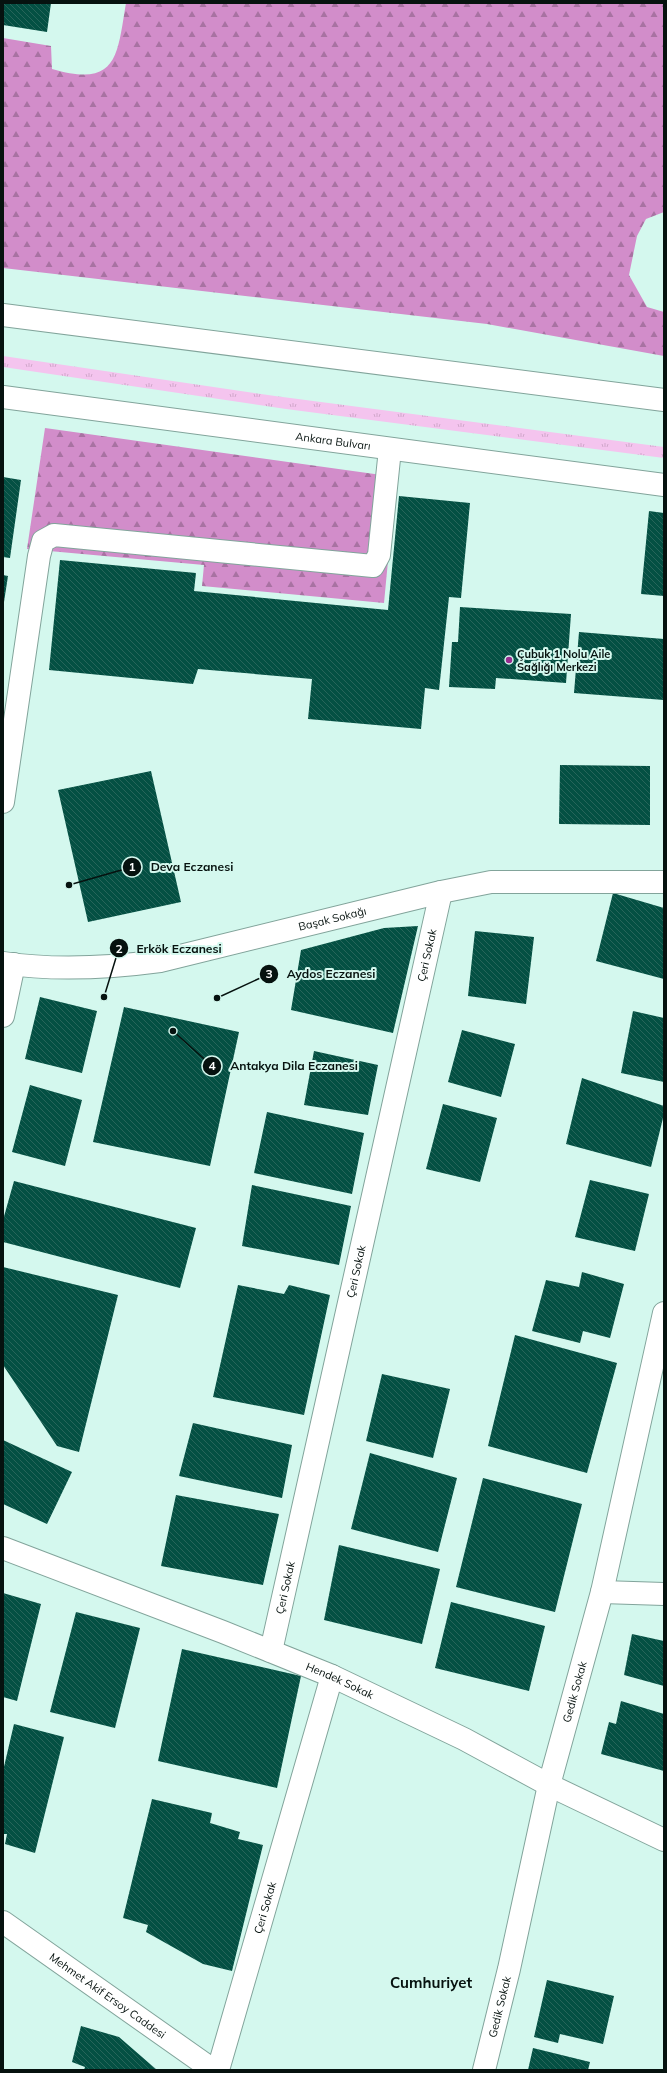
<svg xmlns="http://www.w3.org/2000/svg" width="667" height="2073" font-family="Mulish,sans-serif">
	<style>
		.grass { fill: url(#grass-tufts) }
		.forest { fill: url(#forest-firs) }
		.building { fill: url(#building-back-hatch) }
		.lines { fill: none; stroke-linecap: round; stroke-linejoin: round }
		.minor-casing { stroke: #82a49b; stroke-width: 24 }
		.major-casing { stroke: #82a49b; stroke-width: 24 }
		.minor { stroke: #fff; stroke-width: 22 }
		.major { stroke: #fff; stroke-width: 22 }
		.poi-dot { fill: #962c8f; stroke: #d4f8ee; stroke-width: 1.5 }
		.labels { text-anchor: middle; stroke-width: 4; stroke-linejoin: round; paint-order: stroke }
		.street-label { font-size: 11px; fill: #06120f; stroke: #d4f8ee }
		.poi-label { font-size: 11px; font-weight: bold; fill: #06120f; stroke: #d4f8ee; text-anchor: start }
		.district-label { font-size: 15px; font-weight: bold; fill: #06120f; stroke: #d4f8ee }
		.leader { fill: none; stroke: #06120f; stroke-width: 1.5 }
		.callout-dot { fill: #06120f; stroke: #d4f8ee; stroke-width: 1.5 }
		.mark-label { font-size: 12px; text-anchor: middle; font-weight: bold; fill: #fff }
		.callout-label { font-size: 12px; text-anchor: middle; font-weight: bold; fill: #06120f; stroke: #d4f8ee; stroke-width: 4; stroke-linejoin: round; paint-order: stroke }
	</style>
	<defs>
		<pattern id="grass-tufts" width="24" height="20" patternUnits="userSpaceOnUse"><rect width="24" height="20" fill="#f4c4ee"/><path d="M3 7l-1-3M5 7V3M7 7l1-3M15 17l-1-3M17 17v-4M19 17l1-3" fill="none" stroke="#d0a7cb"/></pattern>
		<pattern id="forest-firs" width="22" height="20" patternUnits="userSpaceOnUse"><rect width="22" height="20" fill="#d28dca"/><path d="M5 1l3.5 6h-7zM16 11l3.5 6h-7z" fill="#a872a2"/></pattern>
		<pattern id="building-back-hatch" width="6" height="6" patternUnits="userSpaceOnUse"><rect width="6" height="6" fill="#045043"/><path d="M-1 5l2 2M0 0l6 6M5-1l2 2" fill="none" stroke="#27655a"/></pattern>
	</defs>
	<rect width="100%" height="100%" fill="#d4f8ee"/>
	<path class="grass" d="M 3,356 L 275,396 L 664,447 L 664,458 L 286,409 L 3,367 Z"/>
	<path class="forest" d="M 126,3 L 664,3 L 664,212 L 646,219 L 637,236 L 629,275 L 647,307 L 664,312 L 664,356 L 487,324 L 3,268 L 3,38 L 51,46 L 52,69 C 118,88 117,56 126,3 Z
		M 45,428 L 396,477 L 384,603 L 202,586 L 204,565 L 27,549 Z"/>
	<path class="building" d="M 3,3 L 51,3 L 47,32 L 3,25 Z
		M 3,477 L 21,480 L 10,558 L 3,557 Z
		M 399,496 L 470,503 L 461,598 L 449,597 L 439,690 L 425,688 L 421,729 L 308,719 L 312,679 L 198,669 L 193,684 L 49,670 L 60,560 L 196,573 L 194,591 L 388,610 Z
		M 649,511 L 664,513 L 664,596 L 641,594 Z
		M 3,575 L 8,576 L 4,602 L 3,602 Z
		M 460,607 L 571,614 L 566,683 L 496,678 L 495,689 L 449,687 L 452,642 L 458,642 Z
		M 579,632 L 664,639 L 664,700 L 574,693 Z
		M 560,765 L 650,766 L 650,825 L 559,824 Z
		M 151,771 L 181,902 L 88,922 L 58,790 Z
		M 613,893 L 664,908 L 664,979 L 596,961 Z
		M 418,926 L 393,1033 L 291,1010 L 301,950 L 384,928 Z
		M 475,931 L 534,937 L 526,1004 L 468,996 Z
		M 40,997 L 97,1011 L 82,1073 L 25,1059 Z
		M 124,1007 L 239,1032 L 210,1166 L 93,1142 Z
		M 633,1011 L 664,1018 L 664,1082 L 621,1073 Z
		M 462,1030 L 515,1044 L 501,1097 L 448,1082 Z
		M 314,1051 L 378,1065 L 368,1115 L 304,1105 Z
		M 582,1078 L 664,1106 L 664,1114 L 651,1167 L 566,1144 Z
		M 30,1085 L 82,1100 L 65,1166 L 12,1152 Z
		M 443,1104 L 497,1118 L 480,1182 L 426,1169 Z
		M 267,1112 L 364,1133 L 352,1194 L 254,1173 Z
		M 590,1180 L 649,1194 L 635,1251 L 575,1237 Z
		M 14,1181 L 196,1228 L 180,1288 L 3,1242 L 3,1220 Z
		M 252,1185 L 351,1206 L 339,1265 L 242,1246 Z
		M 3,1267 L 118,1295 L 79,1452 L 57,1446 L 3,1365 Z
		M 582,1272 L 624,1284 L 610,1338 L 583,1331 L 580,1343 L 532,1331 L 546,1280 L 579,1287 Z
		M 238,1285 L 284,1294 L 289,1285 L 330,1295 L 304,1415 L 213,1397 Z
		M 515,1335 L 617,1363 L 587,1473 L 488,1446 Z
		M 382,1374 L 450,1389 L 433,1458 L 366,1441 Z
		M 193,1423 L 292,1445 L 282,1498 L 179,1476 Z
		M 3,1440 L 72,1472 L 47,1524 L 3,1504 Z
		M 370,1453 L 457,1478 L 438,1552 L 351,1529 Z
		M 483,1478 L 582,1504 L 555,1612 L 456,1587 Z
		M 176,1495 L 279,1514 L 263,1585 L 161,1566 Z
		M 339,1545 L 440,1569 L 422,1644 L 324,1620 Z
		M 3,1593 L 41,1604 L 17,1701 L 3,1697 Z
		M 451,1602 L 545,1626 L 529,1691 L 435,1668 Z
		M 76,1612 L 140,1628 L 115,1728 L 50,1712 Z
		M 632,1634 L 664,1641 L 664,1686 L 624,1675 Z
		M 182,1649 L 301,1676 L 277,1788 L 158,1761 Z
		M 621,1701 L 664,1714 L 664,1771 L 601,1754 L 609,1722 L 616,1724 Z
		M 14,1724 L 64,1737 L 35,1853 L 5,1844 L 7,1834 L 3,1834 L 3,1771 Z
		M 152,1799 L 212,1813 L 210,1823 L 240,1832 L 238,1839 L 263,1845 L 232,1971 L 203,1964 L 146,1932 L 148,1925 L 123,1918 Z
		M 547,1980 L 614,1996 L 603,2044 L 560,2034 L 558,2043 L 534,2037 Z
		M 81,2026 L 119,2037 L 157,2070 L 84,2070 L 85,2067 L 72,2062 Z
		M 533,2048 L 590,2062 L 588,2070 L 528,2070 Z"/>
	<g class="lines">
		<defs>
			<g id="minor">
				<path d="M 3,802 L 39,556 L 43,541 L 54,535 L 373,566 L 379,555 L 390,449"/>
				<path id="s1" d="M 3,963 C 56,971 108,968 160,961 L 441,892 L 491,882 L 664,882"/>
				<path d="M 3,1016 L 14,964"/>
				<path id="s2" d="M 3,1548 L 223,1632 L 332,1676 L 464,1739 L 549,1785 L 664,1840"/>
				<path d="M 602,1592 L 664,1594"/>
				<path id="s3" d="M 271,1651 L 441,892"/>
				<path id="s4" d="M 3,1922 L 213,2070"/>
				<path id="s5" d="M 218,2070 L 332,1676"/>
				<path id="s6" d="M 484,2070 L 509,1969 L 549,1785 L 602,1592 L 664,1313"/>
			</g>
			<g id="major">
				<path d="M 3,315 L 664,400"/>
				<path id="s7" d="M 3,397 L 664,485"/>
			</g>
		</defs>
		<use href="#minor" class="minor-casing"/>
		<use href="#major" class="major-casing"/>
		<use href="#minor" class="minor"/>
		<use href="#major" class="major"/>
	</g>
	<circle class="poi-dot" cx="509" cy="660" r="4"/>
	<g class="labels">
		<g class="street-label">
			<text dy="4" stroke="none"><textPath href="#s7" startOffset="333">Ankara Bulvarı</textPath></text>
			<text dy="4" stroke="none"><textPath href="#s1" startOffset="335">Başak Sokağı</textPath></text>
			<text dy="4" stroke="none"><textPath href="#s3" startOffset="713">Çeri Sokak</textPath></text>
			<text dy="4" stroke="none"><textPath href="#s3" startOffset="389">Çeri Sokak</textPath></text>
			<text dy="4" stroke="none"><textPath href="#s3" startOffset="65">Çeri Sokak</textPath></text>
			<text dy="4" stroke="none"><textPath href="#s2" startOffset="362">Hendek Sokak</textPath></text>
			<text dy="4" stroke="none"><textPath href="#s6" startOffset="389">Gedik Sokak</textPath></text>
			<text dy="4" stroke="none"><textPath href="#s5" startOffset="169">Çeri Sokak</textPath></text>
			<text dy="4" stroke="none"><textPath href="#s4" startOffset="128">Mehmet Akif Ersoy Caddesi</textPath></text>
			<text dy="4" stroke="none"><textPath href="#s6" startOffset="65">Gedik Sokak</textPath></text>
		</g>
		<g class="poi-label">
			<text x="517" y="658">Çubuk 1 Nolu Aile<tspan x="517" dy="13">Sağlığı Merkezi</tspan></text>
		</g>
		<g class="district-label">
			<text x="431" y="1988">Cumhuriyet</text>
		</g>
	</g>
	<path class="leader" d="M69 885L132 867M104 997L119 948M217 998L269 974M173 1031L212 1066"/>
	<g class="callout-dot">
		<circle cx="69" cy="885" r="4"/>
		<circle cx="104" cy="997" r="4"/>
		<circle cx="217" cy="998" r="4"/>
		<circle cx="173" cy="1031" r="4"/>
		<circle cx="132" cy="867" r="10"/>
		<circle cx="119" cy="948" r="10"/>
		<circle cx="269" cy="974" r="10"/>
		<circle cx="212" cy="1066" r="10"/>
	</g>
	<g class="mark-label">
		<text x="132" y="871">1</text>
		<text x="119" y="953">2</text>
		<text x="269" y="978">3</text>
		<text x="212" y="1070">4</text>
	</g>
	<g class="callout-label">
		<text x="192" y="871">Deva Eczanesi</text>
		<text x="179" y="953">Erkök Eczanesi</text>
		<text x="331" y="978">Aydos Eczanesi</text>
		<text x="294" y="1070">Antakya Dila Eczanesi</text>
	</g>
	<rect width="667" height="2073" fill="none" stroke="#06120f" stroke-width="8"/>
</svg>
